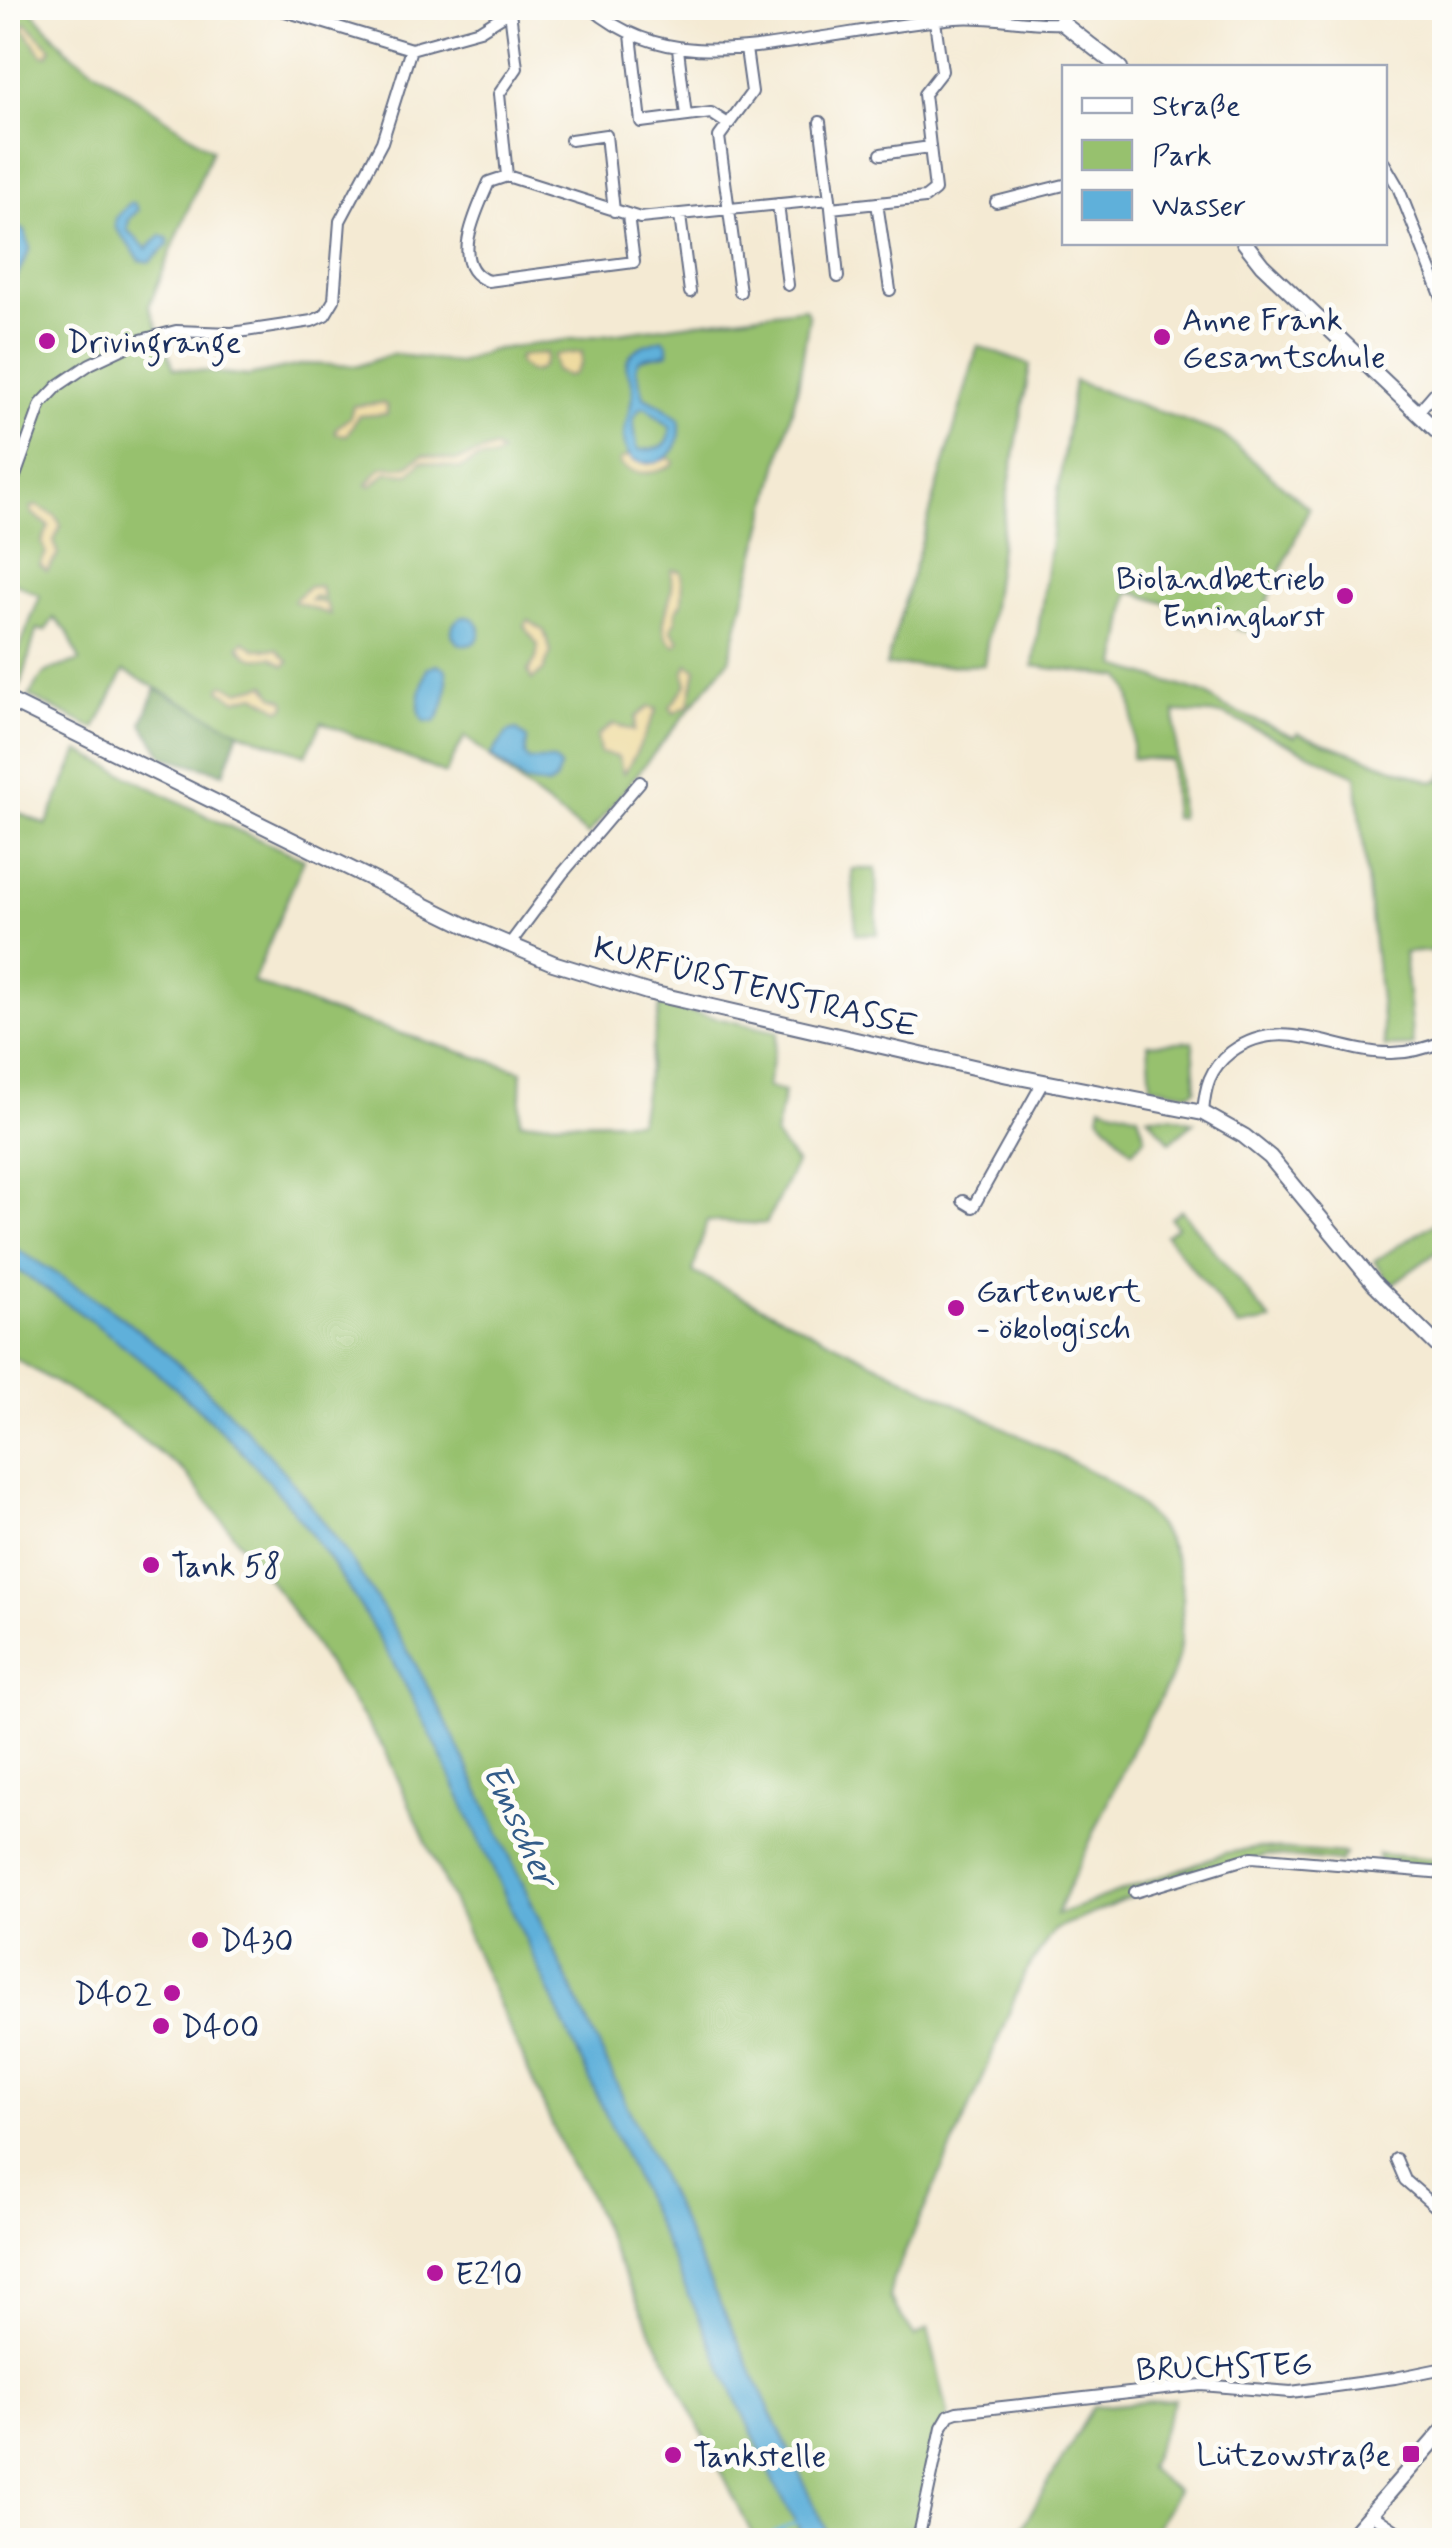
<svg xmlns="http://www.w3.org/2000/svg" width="1452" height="2548" font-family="Mynerve,sans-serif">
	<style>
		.green { fill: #97c16e; stroke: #597866; stroke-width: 2.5 }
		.forest { fill: #79a761; stroke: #4a6b60; stroke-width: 2.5 }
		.sand { fill: #eeda9e; stroke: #84847e; stroke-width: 2.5 }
		.water { fill: #5fb0da; stroke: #3d709c; stroke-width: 2.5; fill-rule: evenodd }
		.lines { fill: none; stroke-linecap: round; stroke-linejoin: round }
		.stream { stroke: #5fb0da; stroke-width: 2.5 }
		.street-casing { stroke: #677087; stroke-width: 14 }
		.secondary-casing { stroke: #677087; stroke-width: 18 }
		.street { stroke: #fff; stroke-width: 10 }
		.secondary { stroke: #fff; stroke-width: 14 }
		.poi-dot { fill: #b5179e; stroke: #fdfcf7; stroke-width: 4 }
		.labels { text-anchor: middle; stroke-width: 10; stroke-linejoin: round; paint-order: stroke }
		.poi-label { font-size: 32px; fill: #1b2f5e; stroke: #fdfcf7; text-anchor: start }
		.street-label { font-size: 32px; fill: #1b2f5e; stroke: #fdfcf7 }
		.water-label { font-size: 35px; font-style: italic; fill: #335c89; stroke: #fdfcf7 }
	</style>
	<rect width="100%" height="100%" fill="#fdfcf7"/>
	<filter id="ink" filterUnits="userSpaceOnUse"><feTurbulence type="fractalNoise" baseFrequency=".01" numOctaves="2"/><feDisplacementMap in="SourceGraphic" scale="20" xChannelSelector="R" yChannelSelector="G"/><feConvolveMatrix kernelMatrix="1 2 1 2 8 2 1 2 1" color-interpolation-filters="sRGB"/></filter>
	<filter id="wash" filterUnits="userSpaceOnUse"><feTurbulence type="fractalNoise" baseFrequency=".0048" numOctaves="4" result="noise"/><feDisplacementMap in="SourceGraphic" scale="40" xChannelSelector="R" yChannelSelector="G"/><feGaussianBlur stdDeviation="2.25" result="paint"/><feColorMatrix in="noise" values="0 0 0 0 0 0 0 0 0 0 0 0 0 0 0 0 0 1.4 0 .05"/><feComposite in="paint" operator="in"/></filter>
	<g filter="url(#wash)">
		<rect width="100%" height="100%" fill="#f4ead3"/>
		<path class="green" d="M 8,8 L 29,8 L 70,53 L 212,150 L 149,306 L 174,368 L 248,376 L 305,364 L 358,366 L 392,354 L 458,363 L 491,350 L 805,308 L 809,316 L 798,386 L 729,660 L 588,835 L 537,797 L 465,736 L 445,774 L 322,722 L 306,755 L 240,732 L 124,671 L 95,729 L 29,696 C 49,662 47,673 80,661 L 67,631 L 54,618 L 45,631 L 37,629 C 30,646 26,681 16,691 L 8,687 L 8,678 L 40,596 L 8,579 Z
			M 978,346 L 1030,365 L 1006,503 L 984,665 L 886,666 Z
			M 1074,381 L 1222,434 L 1309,508 L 1253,633 L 1129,591 L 1117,666 L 1206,694 L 1222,706 L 1295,737 L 1297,733 L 1432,782 L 1442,779 L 1444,772 L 1444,950 L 1404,953 L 1413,1046 L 1385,1047 L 1356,775 L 1225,715 L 1175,712 L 1180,818 L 1173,818 L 1171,760 L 1132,758 C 1132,732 1138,698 1121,677 L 1033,666 Z
			M 79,751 L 221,823 L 304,859 L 253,982 L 325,1010 L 522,1071 L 520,1122 L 639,1121 L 660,1005 L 778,1032 L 767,1087 L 784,1092 L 775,1136 L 796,1163 L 766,1224 L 707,1221 L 693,1272 L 1102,1477 C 1156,1514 1185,1545 1182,1614 C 1181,1631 1181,1651 1175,1667 C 1165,1695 1146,1721 1133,1748 C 1107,1804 1081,1860 1056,1915 L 1225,1853 L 1260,1848 L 1345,1854 L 1340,1862 L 1268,1855 L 1136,1895 L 1054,1930 L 1024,1975 L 980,2085 L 893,2279 L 889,2298 L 915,2337 L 928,2328 L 948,2414 L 917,2525 L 882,2540 L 755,2540 L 617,2261 L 583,2181 L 570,2165 L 386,1752 L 283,1598 L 184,1471 L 107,1414 L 8,1354 L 8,808 L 46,825 Z
			M 852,869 L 876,869 L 877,934 L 856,934 Z
			M 1193,1041 L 1196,1089 L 1189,1093 L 1151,1086 L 1148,1044 Z
			M 1101,1105 L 1138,1115 L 1145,1137 L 1132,1151 L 1099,1116 Z
			M 1148,1116 L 1172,1116 L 1194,1122 L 1170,1142 Z
			M 1181,1210 L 1271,1321 L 1239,1327 L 1166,1235 L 1177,1227 L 1171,1218 Z
			M 1444,1217 L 1444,1247 L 1391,1285 L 1374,1261 Z
			M 1378,1854 L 1444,1860 L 1444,1871 L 1379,1865 Z
			M 1175,2399 L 1148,2468 L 1177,2491 L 1149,2540 L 1023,2540 L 1017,2536 L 1093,2407 Z"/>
		<path class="forest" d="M 156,689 L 239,731 L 224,773 L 164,757 L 142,723 Z"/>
		<path class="sand" d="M 26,23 L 51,48 L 48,55 L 42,55 L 22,26 Z
			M 582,352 L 581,364 L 574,374 L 566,376 L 555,371 L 554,355 Z
			M 546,353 C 546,364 541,372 529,372 L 519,364 L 519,356 Z
			M 383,403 L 387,406 L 387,414 L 358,416 L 347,435 L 336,434 L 336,428 L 350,417 L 353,406 Z
			M 494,448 L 501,453 L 494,458 L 478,459 L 459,469 L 422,461 L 409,474 L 387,472 L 372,486 L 367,485 C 390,452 385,474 408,465 C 413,462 418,458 423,455 L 456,461 Z
			M 628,456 L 648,464 L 669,458 L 674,461 L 673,465 C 656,474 637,477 620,465 L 620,460 Z
			M 37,506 L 56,516 L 61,526 L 54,541 L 58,555 L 47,571 L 40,565 L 46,553 L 42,542 L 49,526 L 32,513 L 31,507 Z
			M 672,570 L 681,571 C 684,578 682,595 682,603 L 676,611 L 676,621 L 671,629 L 679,641 L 675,646 C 652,629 671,607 672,586 C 673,580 671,575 672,570 Z
			M 320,586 L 324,598 L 314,596 L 310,600 L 326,603 L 330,615 L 293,601 L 308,587 Z
			M 528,620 L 544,631 L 551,652 L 543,671 L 532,680 L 528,671 L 536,659 L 538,645 L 524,626 Z
			M 244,641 L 255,649 L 277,649 L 289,662 L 284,666 L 272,657 C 256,659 249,661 239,646 Z
			M 688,664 L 696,669 L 689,705 L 674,713 L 670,707 L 687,684 L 684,673 Z
			M 224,684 L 238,691 L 266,685 L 274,696 L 285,700 L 286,706 L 281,710 L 255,695 L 236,700 L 221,691 L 220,687 Z
			M 649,707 L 657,709 C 652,720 630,768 623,773 L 618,757 L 600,753 L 597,736 L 614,724 L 634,731 L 636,717 Z"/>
		<path class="water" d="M 130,203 L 134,203 L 138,210 L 129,219 L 127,230 L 147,249 L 161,235 L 168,239 L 168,245 L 150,262 L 140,260 L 115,227 L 116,218 Z
			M 8,223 L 25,231 L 30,249 L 8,294 Z
			M 663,339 L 668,345 L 668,353 C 657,357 649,355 639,360 L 636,368 L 644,397 L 659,404 L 679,419 C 685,449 663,471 633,460 C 613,439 633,412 633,390 C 634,378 622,371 628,359 C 634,346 651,343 663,339 ZM 641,407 L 647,408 L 670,427 C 672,448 657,450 639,450 L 637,447 L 633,418 Z
			M452 631a14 14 0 1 1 28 0a14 14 0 1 1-28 0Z
			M 437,665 L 445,668 C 450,682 445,710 435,722 L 424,721 C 413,706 423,685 427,668 Z
			M 517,730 L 527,739 L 525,755 L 529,760 L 554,760 L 560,767 L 555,781 L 548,786 L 525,782 L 491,755 L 508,732 Z
			M 8,1244 C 49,1269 91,1294 129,1323 C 274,1436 376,1578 456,1742 L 831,2540 L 805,2540 L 776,2485 L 438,1749 C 402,1675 363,1604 314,1538 C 233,1426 123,1338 8,1264 Z"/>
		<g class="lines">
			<path class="stream" d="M 773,2533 L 796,2523
				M 774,2539 L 783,2531"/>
		</g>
	</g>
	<g filter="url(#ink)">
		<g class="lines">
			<defs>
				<path id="street" d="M 275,8 L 411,49
					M 591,8 C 658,65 738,51 818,38 C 863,31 909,23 955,18 C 992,15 1026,25 1062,23
					M 631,35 L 641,122 L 711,113 L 728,124
					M 678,49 L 686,116
					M 820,122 L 830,199
					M 571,140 L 606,135 L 614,211
					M 881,154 L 930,147
					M 1384,163 L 1398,187 L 1444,303
					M 507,176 L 499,94 L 517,68 L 510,11
					M 996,202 L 1064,185
					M 877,203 L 890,290
					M 778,204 L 788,285
					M 831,208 L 838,277
					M 628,215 L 634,262 L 488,281 C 447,266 478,209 489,182 L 507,176 L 640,218 L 830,199 L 831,208 L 925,198 L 935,190 L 924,94 L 942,71 L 935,21
					M 680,216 L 690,292
					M 740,292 L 719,137 L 752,92 L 746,49
					M 1417,413 L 1444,382
					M 8,496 L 41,404 L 59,385 L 90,364 L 141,340 L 176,331 L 232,333 L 312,321 L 325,315 L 334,300 L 340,221 L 382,142 L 411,49 L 480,30 L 515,8
					M 509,945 L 562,874 L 640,782
					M 1203,1113 C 1205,1087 1209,1069 1231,1052 C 1282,1013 1337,1054 1391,1053 C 1410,1053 1428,1048 1444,1041
					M 963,1201 L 973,1207 L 1043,1082
					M 1135,1892 L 1252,1857 L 1444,1873
					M 1396,2159 L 1405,2180 L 1444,2214
					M 1371,2514 L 1410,2540
					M 918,2540 L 942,2427 L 949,2415 L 957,2412 L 1201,2385 L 1291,2392 L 1395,2378 L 1444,2368"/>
				<path id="secondary" d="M 1065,8 L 1062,23 L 1120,68
					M 1244,242 L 1262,265 L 1444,438
					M 8,700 L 475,930 L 553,963 L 647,992 L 1008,1075 L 1203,1113 L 1244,1136 L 1270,1157 L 1373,1282 L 1444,1352
					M 1348,2540 L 1444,2429"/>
			</defs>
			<use href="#street" class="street-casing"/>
			<use href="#secondary" class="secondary-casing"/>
			<use href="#street" class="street"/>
			<use href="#secondary" class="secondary"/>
		</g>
	</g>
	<g class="poi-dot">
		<circle cx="1162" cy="337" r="10"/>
		<circle cx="47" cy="341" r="10"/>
		<circle cx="1345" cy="596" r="10"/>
		<circle cx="956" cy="1308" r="10"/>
		<circle cx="151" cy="1565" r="10"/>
		<circle cx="200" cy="1940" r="10"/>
		<circle cx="172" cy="1993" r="10"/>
		<circle cx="161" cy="2026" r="10"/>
		<circle cx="435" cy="2273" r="10"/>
		<rect x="1401" y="2444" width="20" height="20" rx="5"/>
		<circle cx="673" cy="2455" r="10"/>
	</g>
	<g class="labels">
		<g class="poi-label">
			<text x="1182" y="330">Anne Frank<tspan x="1182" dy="37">Gesamtschule</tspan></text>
			<text x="67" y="352">Drivingrange</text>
			<text x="1325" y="589" text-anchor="end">Biolandbetrieb<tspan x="1325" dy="37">Enninghorst</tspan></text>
			<text x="976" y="1301">Gartenwert<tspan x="976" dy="37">- ökologisch</tspan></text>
			<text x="171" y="1576">Tank 58</text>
			<text x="220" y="1951">D430</text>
			<text x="152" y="2004" text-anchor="end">D402</text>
			<text x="181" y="2037">D400</text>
			<text x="455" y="2284">E210</text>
			<text x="1391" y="2465" text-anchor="end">Lützowstraße</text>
			<text x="693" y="2466">Tankstelle</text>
		</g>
		<g class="street-label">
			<text transform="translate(756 986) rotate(14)" y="11">KURFÜRSTENSTRASSE</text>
			<text transform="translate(1224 2366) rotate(-2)" y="11">BRUCHSTEG</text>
		</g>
		<g class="water-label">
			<text transform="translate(521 1825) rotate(65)" y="12">Emscher</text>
		</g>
	</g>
	<rect width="1452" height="2548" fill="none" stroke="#fdfcf7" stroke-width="40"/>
	<rect x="1062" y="65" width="325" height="180" fill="#fdfcf7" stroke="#a3aaba" stroke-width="2.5"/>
	<rect x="1082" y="98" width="50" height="15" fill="#ffffff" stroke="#a3aaba" stroke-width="2.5"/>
	<text x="1152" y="115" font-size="30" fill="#1b2f5e">Straße</text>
	<rect x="1082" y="140" width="50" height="30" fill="#97c16e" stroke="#a3aaba" stroke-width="2.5"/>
	<text x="1152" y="165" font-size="30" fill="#1b2f5e">Park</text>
	<rect x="1082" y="190" width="50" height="30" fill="#5fb0da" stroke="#a3aaba" stroke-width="2.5"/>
	<text x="1152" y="215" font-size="30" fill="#1b2f5e">Wasser</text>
</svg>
